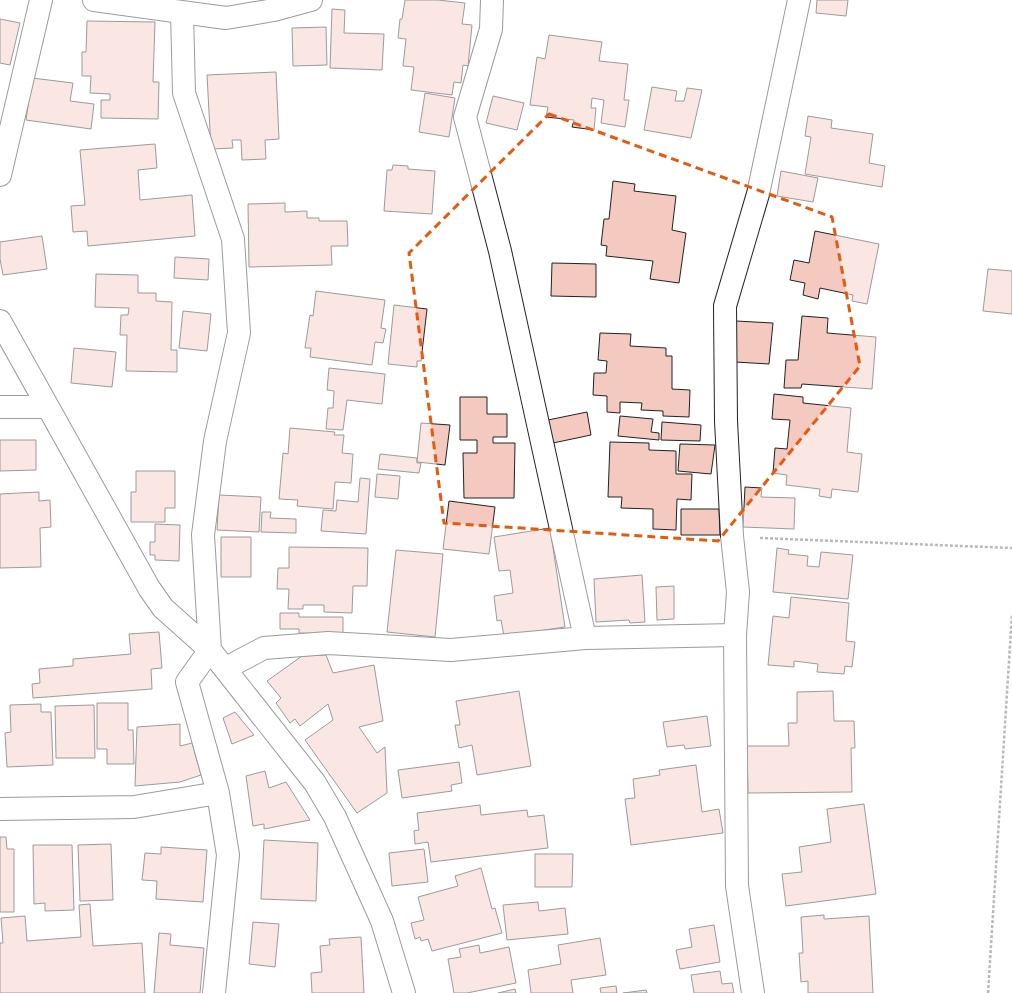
<svg xmlns="http://www.w3.org/2000/svg" width="1012" height="993" font-family="'Noto Serif',serif">
	<style>
		.building { fill: #f3c9c0; stroke: #222 }
		.lines { fill: none; stroke-linecap: round; stroke-linejoin: round }
		.minor-casing { stroke: #222; stroke-width: 24 }
		.path { stroke: #646464; stroke-width: 2.5; stroke-dasharray: 3 2; stroke-linecap: butt }
		.minor { stroke: #fff; stroke-width: 22 }
		.marked { fill: none; stroke: #e8590c; stroke-width: 3; stroke-dasharray: 8 5; stroke-linejoin: round }
	</style>
	<rect width="100%" height="100%" fill="#fff"/>
	<path class="building" d="M 405,0 L 438,0 L 465,3 L 462,24 L 472,25 L 468,66 L 463,65 L 461,83 L 454,82 L 452,95 L 411,90 L 414,67 L 403,66 L 406,39 L 398,38 L 400,19 L 402,19 Z
		M 817,0 L 848,0 L 846,16 L 816,13 Z
		M 332,9 L 345,10 L 344,33 L 384,34 L 382,70 L 330,68 Z
		M 0,19 L 20,23 L 10,65 L 0,63 Z
		M 87,21 L 155,22 L 153,82 L 159,82 L 158,119 L 101,118 L 101,100 L 110,100 L 110,94 L 90,93 L 91,76 L 82,76 L 82,52 L 86,52 Z
		M 326,27 L 327,65 L 293,66 L 292,28 Z
		M 549,35 L 602,42 L 599,61 L 628,64 L 624,100 L 629,100 L 625,127 L 601,123 L 604,100 L 592,98 L 591,108 L 596,108 L 594,130 L 572,127 L 574,120 L 546,117 L 548,107 L 530,105 L 537,57 L 545,59 Z
		M 276,72 L 279,139 L 265,140 L 266,159 L 242,160 L 241,140 L 232,140 L 233,148 L 211,149 L 207,75 Z
		M 32,78 L 73,83 L 70,101 L 94,104 L 91,129 L 26,120 Z
		M 652,87 L 677,91 L 675,101 L 684,101 L 687,88 L 702,90 L 691,138 L 644,130 Z
		M 425,93 L 455,98 L 449,137 L 419,132 Z
		M 493,96 L 524,103 L 517,130 L 486,123 Z
		M 808,116 L 832,120 L 831,128 L 873,134 L 869,163 L 885,166 L 882,187 L 805,174 L 811,137 L 805,136 Z
		M 155,144 L 157,168 L 138,170 L 140,200 L 192,195 L 195,236 L 88,246 L 87,231 L 73,232 L 71,206 L 85,205 L 80,150 Z
		M 393,165 L 408,166 L 408,169 L 435,171 L 432,214 L 384,211 L 387,170 L 392,170 Z
		M 781,171 L 818,178 L 813,202 L 777,196 Z
		M 613,181 L 635,184 L 634,191 L 676,196 L 672,230 L 686,233 L 679,283 L 650,279 L 653,261 L 606,256 L 607,246 L 601,245 L 604,219 L 609,219 Z
		M 285,203 L 285,212 L 307,211 L 307,218 L 319,218 L 319,221 L 347,221 L 348,246 L 331,246 L 332,265 L 249,267 L 248,204 Z
		M 815,231 L 879,244 L 867,304 L 852,301 L 853,295 L 820,288 L 818,299 L 803,295 L 805,283 L 790,280 L 794,260 L 809,263 Z
		M 42,236 L 47,269 L 3,275 L 0,259 L 0,242 Z
		M 175,257 L 209,259 L 208,280 L 174,278 Z
		M 552,263 L 596,264 L 596,297 L 551,296 Z
		M 988,269 L 1012,271 L 1012,314 L 983,311 Z
		M 96,274 L 138,275 L 138,293 L 156,293 L 156,301 L 172,302 L 171,350 L 177,350 L 177,372 L 126,371 L 127,335 L 120,335 L 121,315 L 128,315 L 129,308 L 95,307 Z
		M 316,291 L 385,300 L 381,328 L 386,329 L 383,343 L 375,342 L 372,365 L 310,357 L 311,348 L 305,348 L 310,315 L 313,316 Z
		M 394,305 L 427,309 L 421,361 L 417,361 L 417,367 L 388,364 Z
		M 183,311 L 211,314 L 207,351 L 179,348 Z
		M 802,316 L 828,318 L 827,333 L 876,337 L 872,389 L 802,384 L 801,388 L 784,388 L 786,360 L 798,360 Z
		M 736,321 L 773,323 L 769,364 L 735,362 Z
		M 600,333 L 631,334 L 630,346 L 666,348 L 666,356 L 672,356 L 672,389 L 690,390 L 689,417 L 663,416 L 663,411 L 641,410 L 642,403 L 620,402 L 620,413 L 607,412 L 607,396 L 593,395 L 594,373 L 606,373 L 607,361 L 598,360 Z
		M 74,348 L 116,352 L 112,387 L 71,383 Z
		M 329,368 L 385,374 L 382,404 L 347,400 L 343,430 L 326,429 L 328,408 L 333,408 L 334,391 L 327,390 Z
		M 774,394 L 803,397 L 803,403 L 851,408 L 847,452 L 862,454 L 858,492 L 832,489 L 831,498 L 819,496 L 820,489 L 786,485 L 787,475 L 773,473 L 775,448 L 787,449 L 790,420 L 772,419 Z
		M 460,397 L 487,397 L 487,414 L 507,414 L 507,437 L 493,437 L 493,443 L 515,443 L 514,498 L 464,498 L 463,453 L 477,453 L 477,440 L 460,440 Z
		M 587,412 L 591,435 L 553,443 L 548,420 Z
		M 620,416 L 653,419 L 651,432 L 659,433 L 659,440 L 618,436 Z
		M 662,422 L 701,425 L 700,441 L 661,440 Z
		M 421,423 L 450,425 L 445,465 L 417,462 Z
		M 290,428 L 335,432 L 334,435 L 344,435 L 342,453 L 353,454 L 351,483 L 335,482 L 333,509 L 297,506 L 298,500 L 279,499 L 283,453 L 288,454 Z
		M 0,440 L 36,440 L 36,470 L 0,471 Z
		M 610,442 L 649,443 L 649,450 L 676,451 L 676,474 L 692,474 L 691,500 L 677,499 L 676,530 L 653,529 L 653,509 L 621,508 L 622,497 L 608,497 Z
		M 680,444 L 715,445 L 711,474 L 678,471 Z
		M 380,454 L 417,458 L 417,463 L 421,463 L 419,473 L 378,469 Z
		M 136,471 L 175,471 L 175,508 L 165,508 L 165,522 L 131,522 L 131,492 L 136,492 Z
		M 377,474 L 400,476 L 398,499 L 375,497 Z
		M 360,478 L 370,479 L 366,534 L 321,531 L 323,510 L 336,511 L 337,500 L 358,502 Z
		M 745,487 L 762,488 L 761,497 L 795,498 L 794,529 L 743,527 Z
		M 39,492 L 39,501 L 50,500 L 51,527 L 40,528 L 41,567 L 0,568 L 0,494 Z
		M 219,495 L 261,497 L 259,532 L 217,530 Z
		M 449,501 L 495,507 L 489,554 L 443,549 Z
		M 681,509 L 719,509 L 720,535 L 681,535 Z
		M 262,512 L 271,512 L 270,518 L 296,519 L 296,533 L 261,532 Z
		M 155,524 L 180,525 L 179,561 L 155,560 L 155,555 L 150,555 L 150,542 L 155,542 Z
		M 550,528 L 565,627 L 504,636 L 501,620 L 497,621 L 494,596 L 513,593 L 510,570 L 499,571 L 494,537 Z
		M 221,537 L 251,537 L 251,577 L 221,577 Z
		M 289,547 L 368,548 L 367,586 L 353,586 L 352,613 L 324,612 L 324,605 L 303,605 L 303,609 L 288,609 L 289,589 L 277,589 L 278,568 L 289,568 Z
		M 777,548 L 789,550 L 788,554 L 808,556 L 807,566 L 819,567 L 821,552 L 853,555 L 848,599 L 773,592 Z
		M 396,550 L 443,554 L 435,637 L 387,632 Z
		M 642,575 L 645,622 L 630,623 L 629,620 L 596,622 L 594,579 Z
		M 674,586 L 674,619 L 657,620 L 656,587 Z
		M 791,597 L 849,603 L 846,641 L 855,642 L 852,667 L 845,666 L 844,674 L 817,672 L 818,664 L 794,661 L 794,667 L 768,665 L 773,616 L 789,618 Z
		M 280,613 L 299,613 L 299,617 L 343,617 L 343,634 L 299,633 L 299,629 L 280,629 Z
		M 159,632 L 162,668 L 151,669 L 152,689 L 33,698 L 32,684 L 40,683 L 39,669 L 73,666 L 73,659 L 131,654 L 129,634 Z
		M 326,655 L 333,673 L 374,665 L 383,721 L 359,727 L 377,753 L 385,747 L 387,793 L 357,813 L 305,740 L 333,720 L 328,704 L 300,726 L 295,719 L 290,723 L 276,703 L 281,698 L 267,681 L 302,656 Z
		M 519,691 L 531,766 L 477,775 L 472,745 L 459,748 L 455,725 L 460,725 L 456,701 Z
		M 833,691 L 834,721 L 854,721 L 855,748 L 851,748 L 852,792 L 748,793 L 747,746 L 789,746 L 788,723 L 797,723 L 797,692 Z
		M 97,703 L 128,703 L 128,730 L 133,730 L 134,764 L 107,764 L 107,749 L 97,749 Z
		M 41,704 L 41,712 L 51,712 L 53,765 L 7,767 L 5,733 L 11,732 L 10,705 Z
		M 94,705 L 95,758 L 56,758 L 55,706 Z
		M 235,712 L 254,735 L 232,744 L 223,718 Z
		M 707,716 L 711,746 L 685,749 L 684,745 L 667,747 L 663,722 Z
		M 180,724 L 180,746 L 192,743 L 201,775 L 180,782 L 135,786 L 137,727 Z
		M 459,762 L 462,783 L 451,785 L 452,791 L 402,798 L 398,770 Z
		M 696,765 L 702,812 L 719,809 L 723,833 L 631,845 L 625,799 L 635,798 L 633,779 L 660,775 L 659,770 Z
		M 265,771 L 269,788 L 286,782 L 310,820 L 264,829 L 264,824 L 253,826 L 246,776 Z
		M 864,804 L 876,894 L 786,906 L 782,874 L 802,872 L 799,847 L 831,842 L 827,809 Z
		M 480,805 L 481,815 L 527,810 L 528,817 L 544,815 L 548,848 L 431,862 L 428,842 L 415,844 L 414,831 L 419,830 L 417,813 Z
		M 0,837 L 6,837 L 7,849 L 14,849 L 14,912 L 0,912 Z
		M 264,840 L 318,843 L 316,901 L 261,899 Z
		M 111,844 L 113,900 L 80,901 L 78,845 Z
		M 33,845 L 72,845 L 74,910 L 45,911 L 45,903 L 34,904 Z
		M 161,847 L 207,850 L 203,902 L 156,899 L 157,881 L 142,880 L 145,853 L 161,854 Z
		M 424,849 L 428,882 L 392,886 L 389,853 Z
		M 535,854 L 573,854 L 572,887 L 535,887 Z
		M 481,868 L 492,909 L 495,908 L 502,933 L 432,951 L 428,939 L 421,941 L 420,937 L 415,939 L 411,923 L 424,920 L 418,897 L 458,886 L 455,876 Z
		M 538,902 L 539,911 L 565,908 L 568,934 L 507,940 L 503,905 Z
		M 90,904 L 93,946 L 142,943 L 145,993 L 0,993 L 0,943 L 3,943 L 1,918 L 25,916 L 27,941 L 81,937 L 79,905 Z
		M 824,915 L 824,919 L 869,916 L 873,993 L 808,993 L 808,981 L 801,982 L 799,953 L 803,953 L 801,917 Z
		M 253,922 L 279,924 L 275,967 L 249,964 Z
		M 714,925 L 720,962 L 680,969 L 676,950 L 692,947 L 689,929 Z
		M 159,933 L 171,934 L 170,945 L 204,948 L 200,993 L 154,993 Z
		M 361,937 L 364,993 L 312,993 L 311,973 L 322,972 L 320,946 L 330,945 L 329,939 Z
		M 600,938 L 606,975 L 571,980 L 573,993 L 531,993 L 528,970 L 561,964 L 558,945 Z
		M 479,945 L 480,953 L 509,947 L 516,983 L 467,993 L 454,993 L 448,959 L 461,957 L 459,949 Z
		M 720,971 L 722,984 L 732,983 L 734,993 L 694,993 L 691,975 Z
		M 616,986 L 617,993 L 601,993 L 600,988 Z
		M 515,989 L 516,993 L 498,993 Z
		M 646,990 L 647,993 L 623,993 Z"/>
	<g class="lines">
		<defs>
			<path id="minor" d="M 94,0 L 226,18 L 274,10 L 311,0
				M 492,0 L 491,29 L 465,117 L 500,251 L 585,638
				M 182,12 L 184,93 L 233,239 L 239,333 L 215,441 L 203,535 L 210,650 L 187,682 L 218,793 L 228,855 L 214,993
				M 0,175 L 41,0
				M 0,321 L 149,588 L 163,608 L 210,650 L 315,783 L 335,817 L 382,921 L 404,993
				M 0,407 L 48,407
				M 226,668 L 264,648 L 328,643 L 451,650 L 585,638 L 735,635
				M 0,809 L 134,807 L 218,793
				M 753,993 L 737,886 L 735,635 L 738,592 L 732,536 L 726,421 L 725,306 L 758,194 L 799,0"/>
		</defs>
		<use href="#minor" class="minor-casing"/>
		<path class="path" d="M 760,538 L 1012,548
			M 988,993 L 1012,614"/>
		<use href="#minor" class="minor"/>
	</g>
	<path d="M0 0H1012V993H0ZM 549,114 L 832,217 L 860,366 L 718,541 L 444,523 L 409,253 Z" fill="#fff" fill-opacity=".55" fill-rule="evenodd"/>
	<path class="marked" d="M 549,114 L 832,217 L 860,366 L 718,541 L 444,523 L 409,253 Z"/>
</svg>
